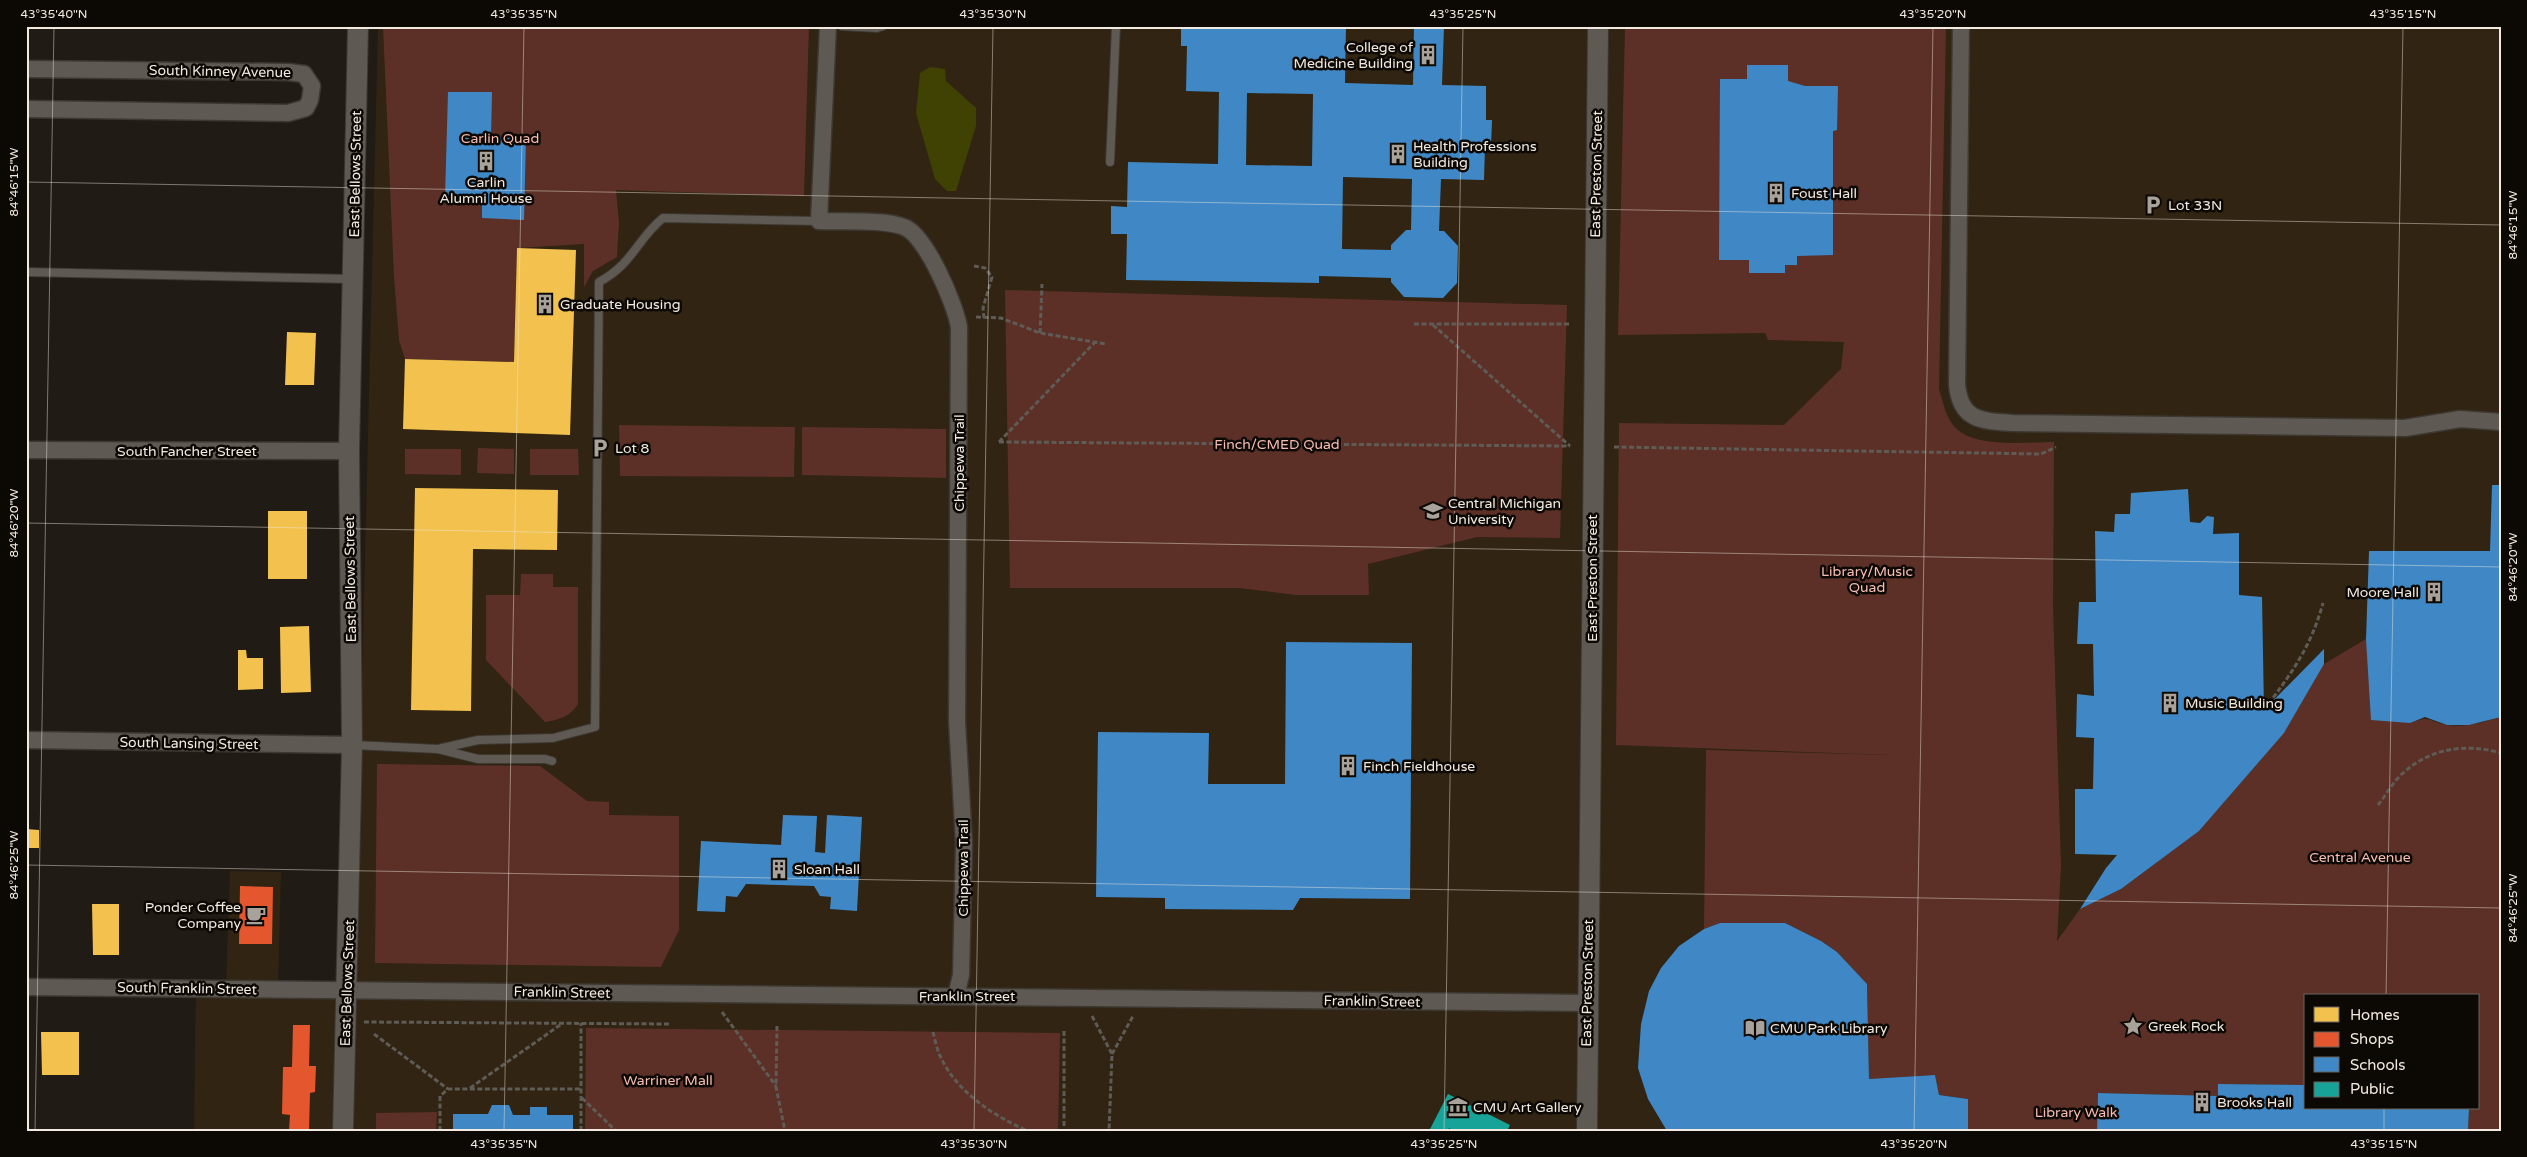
<svg xmlns="http://www.w3.org/2000/svg" width="2527" height="1157" font-family="'Varela Round',sans-serif">
	<style>
		.built { fill: #312412; fill-rule: evenodd }
		.green { fill: #5c3027 }
		.water { fill: #3f4202 }
		.homes { fill: #f2c14e }
		.shops { fill: #e4572e }
		.schools { fill: #3f88c5; fill-rule: evenodd }
		.public { fill: #17a398 }
		.lines { fill: none; stroke-linecap: round; stroke-linejoin: round }
		.service-casing { stroke: #3d3832; stroke-width: 10 }
		.minor-casing { stroke: #3d3832; stroke-width: 19 }
		.tertiary-casing { stroke: #3d3832; stroke-width: 22 }
		.path { stroke: #5f5b56; stroke-width: 3; stroke-dasharray: 5 2.5; stroke-linecap: butt }
		.service { stroke: #5e5953; stroke-width: 8 }
		.minor { stroke: #5e5953; stroke-width: 16 }
		.tertiary { stroke: #5e5953; stroke-width: 20 }
		.ticks { fill: none; stroke: #f2eae1; stroke-width: 1; stroke-opacity: 0.45 }
		.labels { text-anchor: middle; stroke-width: 5; stroke-linejoin: round; paint-order: stroke }
		.poi-label { font-size: 14px; fill: #f2eae1; stroke: #0c0804; text-anchor: start }
		.street-label { font-size: 14px; fill: #f2eae1; stroke: #0c0804 }
		.park-label { font-size: 14px; fill: #f7bdb1; stroke: #0c0804 }
		.neatline { fill: none; stroke: #f2eae1; stroke-width: 2 }
		.ticks-label { font-size: 12px; text-anchor: middle; fill: #f2eae1 }
	</style>
	<rect width="100%" height="100%" fill="#211b15"/>
	<path class="built" d="M 378,26 L 2501,26 L 2501,1131 L 351,1131 ZM 2306,996 L 2478,996 L 2478,1108 L 2306,1108 Z
		M 230,871 L 281,872 L 278,989 L 348,990 L 343,1131 L 194,1131 L 196,988 L 226,988 Z"/>
	<path class="green" d="M 383,26 L 809,26 L 804,196 L 616,190 L 619,222 L 617,257 L 593,271 L 584,287 L 584,244 L 517,248 L 514,362 L 405,359 L 399,340 L 394,277 Z
		M 1625,26 L 1946,26 L 1939,389 C 1943,401 1945,415 1953,425 C 1971,449 2026,442 2054,442 L 2053,606 L 2061,866 L 2057,941 L 2080,909 L 2121,889 L 2199,831 L 2284,733 L 2324,664 L 2366,639 L 2410,723 C 2431,715 2427,721 2447,725 C 2465,728 2484,722 2501,717 L 2501,1131 L 2468,1131 L 2469,1108 L 2478,1108 L 2478,996 L 2306,996 L 2306,1085 L 2218,1084 L 2218,1096 L 2098,1093 L 2097,1131 L 1968,1131 L 1968,1099 L 1939,1095 L 1935,1075 L 1869,1079 L 1867,984 L 1837,952 L 1821,941 L 1785,923 L 1720,923 L 1704,929 L 1706,750 L 1889,755 L 1616,745 L 1619,423 L 1784,425 L 1841,369 L 1844,342 L 1768,340 L 1765,333 L 1618,335 Z
		M 1005,290 L 1567,305 L 1560,538 L 1477,537 L 1368,564 L 1369,595 L 1296,595 L 1239,588 L 1010,588 Z
		M 619,425 L 795,427 L 794,477 L 620,476 Z
		M 802,427 L 946,429 L 946,478 L 802,475 Z
		M 478,448 L 514,449 L 514,474 L 477,473 Z
		M 405,449 L 461,449 L 461,475 L 405,474 Z
		M 530,449 L 578,449 L 579,475 L 530,475 Z
		M 521,574 L 553,574 L 553,587 L 578,587 L 578,704 C 570,717 558,720 545,722 L 486,660 L 486,595 L 520,595 Z
		M 377,764 L 540,766 L 587,801 L 609,802 L 609,815 L 679,816 L 679,930 L 661,967 L 375,963 Z
		M 586,1028 L 1060,1033 L 1058,1131 L 585,1131 Z
		M 437,1112 L 436,1131 L 376,1131 L 376,1113 Z"/>
	<path class="water" d="M 930,67 L 945,69 L 946,81 L 976,108 L 976,126 L 956,191 L 947,191 L 935,179 L 916,113 L 920,73 Z"/>
	<path class="homes" d="M 517,248 L 576,250 L 570,435 L 403,429 L 405,359 L 514,362 Z
		M 287,332 L 316,333 L 314,385 L 285,385 Z
		M 415,488 L 558,490 L 557,550 L 473,549 L 471,711 L 411,710 Z
		M 268,511 L 307,511 L 307,579 L 268,579 Z
		M 309,626 L 311,692 L 281,693 L 280,627 Z
		M 238,650 L 246,650 L 247,658 L 263,658 L 263,689 L 238,690 Z
		M 26,829 L 39,830 L 39,848 L 26,848 Z
		M 92,904 L 119,904 L 119,955 L 93,955 Z
		M 41,1032 L 79,1032 L 79,1075 L 42,1075 Z"/>
	<path class="shops" d="M 240,886 L 273,887 L 272,944 L 239,944 Z
		M 293,1025 L 310,1025 L 309,1066 L 316,1066 L 315,1092 L 310,1093 L 309,1131 L 289,1131 L 290,1115 L 282,1114 L 283,1067 L 292,1067 Z"/>
	<path class="schools" d="M 1181,26 L 1346,26 L 1345,83 L 1413,85 L 1414,26 L 1444,26 L 1442,85 L 1486,86 L 1486,120 L 1492,120 L 1491,146 L 1485,146 L 1484,180 L 1441,179 L 1439,231 L 1444,231 L 1458,246 L 1457,283 L 1443,298 L 1404,297 L 1391,282 L 1391,278 L 1319,276 L 1319,283 L 1126,280 L 1127,234 L 1111,234 L 1111,206 L 1127,207 L 1128,162 L 1218,164 L 1219,92 L 1186,91 L 1187,46 L 1181,46 ZM 1247,93 L 1313,94 L 1312,166 L 1246,165 ZM 1343,177 L 1412,179 L 1411,230 L 1406,230 L 1391,245 L 1391,250 L 1342,249 Z
		M 1747,65 L 1788,65 L 1788,81 L 1805,86 L 1838,86 L 1837,130 L 1833,131 L 1833,255 L 1797,256 L 1797,265 L 1785,265 L 1785,273 L 1749,273 L 1749,260 L 1719,260 L 1720,79 L 1747,79 Z
		M 448,92 L 492,92 L 491,137 L 526,138 L 524,220 L 482,218 L 482,199 L 445,198 Z
		M 2492,485 L 2501,485 L 2501,717 L 2469,725 L 2447,725 L 2425,717 L 2410,723 L 2371,720 L 2366,639 L 2369,551 L 2490,551 Z
		M 2188,489 L 2190,522 L 2200,523 L 2207,516 L 2214,517 L 2213,534 L 2239,533 L 2239,595 L 2262,597 L 2264,710 L 2324,649 L 2324,664 L 2284,733 L 2199,831 L 2121,889 L 2080,909 L 2106,868 L 2117,855 L 2075,854 L 2075,789 L 2093,789 L 2094,738 L 2076,737 L 2077,694 L 2094,696 L 2093,644 L 2077,644 L 2079,602 L 2096,602 L 2095,531 L 2114,532 L 2115,514 L 2130,514 L 2131,493 Z
		M 1286,642 L 1412,643 L 1410,899 L 1300,898 L 1293,910 L 1165,909 L 1165,898 L 1096,897 L 1098,732 L 1209,733 L 1208,784 L 1285,784 Z
		M 783,815 L 817,816 L 815,852 L 825,853 L 827,815 L 862,817 L 857,911 L 830,909 L 831,897 L 820,896 L 814,886 L 746,884 L 737,897 L 726,896 L 725,912 L 697,911 L 701,841 L 781,845 Z
		M 1720,923 L 1785,923 L 1821,941 L 1837,952 L 1867,984 L 1869,1079 L 1935,1075 L 1939,1095 L 1968,1099 L 1968,1131 L 1667,1131 L 1648,1099 L 1638,1068 L 1641,1024 L 1649,991 L 1661,968 L 1679,946 L 1704,929 Z
		M 2218,1084 L 2306,1085 L 2306,1108 L 2469,1108 L 2468,1131 L 2097,1131 L 2098,1093 L 2218,1096 Z
		M 492,1105 L 509,1105 L 513,1115 L 530,1115 L 530,1107 L 547,1107 L 547,1115 L 573,1115 L 573,1131 L 453,1131 L 453,1114 L 488,1114 Z"/>
	<path class="public" d="M 1448,1094 L 1510,1125 L 1507,1131 L 1453,1131 L 1449,1128 L 1448,1131 L 1429,1131 Z"/>
	<g class="lines">
		<defs>
			<path id="service" d="M 842,26 L 877,28 L 883,26
				M 1110,162 L 1116,26
				M 26,272 L 353,279
				M 353,745 L 438,749 L 478,759 L 545,759 L 552,761
				M 438,749 L 478,740 L 553,738 L 595,727 L 599,282 C 633,264 637,239 663,218 L 819,221"/>
			<path id="minor" d="M 828,26 L 819,221 C 841,222 885,219 904,227 C 926,235 955,304 959,327 L 957,721 L 964,843 L 961,975 L 956,996
				M 1961,26 L 1957,384 C 1960,421 1982,421 2012,423 L 2405,428 L 2460,419 L 2501,422
				M 26,69 L 288,72 L 304,74 L 312,86 L 310,100 L 306,108 L 288,113 L 26,109
				M 26,450 L 349,451
				M 26,740 L 352,745
				M 26,987 L 1587,1003"/>
			<path id="tertiary" d="M 343,1131 L 352,745 L 349,451 L 358,26
				M 1587,1131 L 1598,26"/>
		</defs>
		<use href="#service" class="service-casing"/>
		<use href="#minor" class="minor-casing"/>
		<use href="#tertiary" class="tertiary-casing"/>
		<path class="path" d="M 974,266 L 985,268 L 992,277 L 983,308 L 984,318
			M 976,317 L 1001,318 L 1040,333 L 1106,344
			M 1414,324 L 1571,324
			M 1433,325 L 1570,446
			M 1040,333 L 1042,284
			M 999,442 L 1570,446
			M 999,442 L 1095,342
			M 1614,447 L 2041,454 L 2056,447
			M 2264,710 C 2291,674 2311,647 2323,603
			M 2378,805 C 2386,795 2393,782 2402,774 C 2430,748 2465,743 2501,753
			M 722,1012 L 776,1086
			M 1092,1016 L 1112,1054 L 1109,1131
			M 364,1022 L 671,1024
			M 777,1026 L 776,1087 L 785,1131
			M 1064,1031 L 1064,1126
			M 933,1032 C 935,1040 937,1050 941,1058 C 958,1093 994,1116 1028,1131
			M 374,1034 L 448,1089
			M 1112,1054 L 1133,1016
			M 470,1088 L 563,1023
			M 582,1098 L 616,1131
			M 440,1131 L 440,1096 L 448,1089 L 582,1089
			M 581,1131 L 581,1023"/>
		<use href="#service" class="service"/>
		<use href="#minor" class="minor"/>
		<use href="#tertiary" class="tertiary"/>
	</g>
	<path class="ticks" d="M 26,182 L 2501,225M 26,523 L 2501,567M 26,865 L 2501,908M 2386,996 L 2403,26M 35,1131 L 54,26M 504,1131 L 524,26M 974,1131 L 993,26M 1444,1131 L 1463,26M 1914,1131 L 1933,26M 2384,1131 L 2384,1108"/>
	<defs>
		<symbol id="building-bare" viewBox="-9 -9 18 18"><path d="M-4-6H4V6H1V3H-1V6H-4ZM-2.5-4.3h1.7v1.8h-1.7ZM.8-4.3h1.7v1.8H.8ZM-2.5-1h1.7V.8h-1.7ZM.8-1h1.7V.8H.8Z" fill="#a9a29a" stroke="#0c0804" stroke-width="2.5" paint-order="stroke"/></symbol>
		<symbol id="parking-bare" viewBox="-9 -9 18 18"><path d="M-3.5-5.5H1a3.5 3.5 0 0 1 0 7H-1V5.5H-3.5ZM-1-3.4V-.6H.8a1.4 1.4 0 0 0 0-2.8Z" fill="#a9a29a" stroke="#0c0804" stroke-width="2.5" paint-order="stroke"/></symbol>
		<symbol id="university-bare" viewBox="-9 -9 18 18"><path d="M0-5L7-2L0 1L-7-2ZM-4 1L0 2.5L4 1V4Q0 6-4 4Z" fill="#a9a29a" stroke="#0c0804" stroke-width="2.5" paint-order="stroke"/></symbol>
		<symbol id="cafe-bare" viewBox="-9 -9 18 18"><path d="M-5.5-4.5H6V0H3Q3 3.5 0 3.5H-2.5Q-5.5 3.5-5.5 0ZM3-3.2v2h1.7v-2ZM-6 4.5H4V6H-6Z" fill="#a9a29a" stroke="#0c0804" stroke-width="2.5" paint-order="stroke"/></symbol>
		<symbol id="sight-bare" viewBox="-9 -9 18 18"><path d="M0-6L1.8-2.2L6-1.7L2.9 1.2L3.7 5.4L0 3.3L-3.7 5.4L-2.9 1.2L-6-1.7L-1.8-2.2Z" fill="#a9a29a" stroke="#0c0804" stroke-width="2.5" paint-order="stroke"/></symbol>
		<symbol id="library-bare" viewBox="-9 -9 18 18"><path d="M-6-4Q-3-5.5-.7-3.5V5Q-3 3-6 4ZM6-4Q3-5.5 .7-3.5V5Q3 3 6 4Z" fill="#a9a29a" stroke="#0c0804" stroke-width="2.5" paint-order="stroke"/></symbol>
		<symbol id="museum-bare" viewBox="-9 -9 18 18"><path d="M0-6L6-3V-2H-6V-3ZM-5-1h2V3h-2ZM-1-1h2V3h-2ZM3-1h2V3H3ZM-6 4H6V6H-6Z" fill="#a9a29a" stroke="#0c0804" stroke-width="2.5" paint-order="stroke"/></symbol>
	</defs>
	<g fill-rule="evenodd">
		<use href="#building-bare" x="1414" y="41" width="28" height="28"/>
		<use href="#building-bare" x="1384" y="140" width="28" height="28"/>
		<use href="#building-bare" x="472" y="147" width="28" height="28"/>
		<use href="#building-bare" x="1762" y="179" width="28" height="28"/>
		<use href="#parking-bare" x="2139" y="191" width="28" height="28"/>
		<use href="#building-bare" x="531" y="290" width="28" height="28"/>
		<use href="#parking-bare" x="586" y="434" width="28" height="28"/>
		<use href="#university-bare" x="1419" y="497" width="28" height="28"/>
		<use href="#building-bare" x="2420" y="578" width="28" height="28"/>
		<use href="#building-bare" x="2156" y="689" width="28" height="28"/>
		<use href="#building-bare" x="1334" y="752" width="28" height="28"/>
		<use href="#building-bare" x="765" y="855" width="28" height="28"/>
		<use href="#cafe-bare" x="242" y="901" width="28" height="28"/>
		<use href="#sight-bare" x="2119" y="1012" width="28" height="28"/>
		<use href="#library-bare" x="1741" y="1014" width="28" height="28"/>
		<use href="#building-bare" x="2188" y="1088" width="28" height="28"/>
		<use href="#museum-bare" x="1444" y="1093" width="28" height="28"/>
	</g>
	<g class="labels">
		<g class="poi-label">
			<text x="1413" y="52" text-anchor="end">College of<tspan x="1413" dy="16">Medicine Building</tspan></text>
			<text x="1413" y="151">Health Professions<tspan x="1413" dy="16">Building</tspan></text>
			<text x="486" y="187" text-anchor="middle">Carlin<tspan x="486" dy="16">Alumni House</tspan></text>
			<text x="1791" y="198">Foust Hall</text>
			<text x="2168" y="210">Lot 33N</text>
			<text x="560" y="309">Graduate Housing</text>
			<text x="615" y="453">Lot 8</text>
			<text x="1448" y="508">Central Michigan<tspan x="1448" dy="16">University</tspan></text>
			<text x="2419" y="597" text-anchor="end">Moore Hall</text>
			<text x="2185" y="708">Music Building</text>
			<text x="1363" y="771">Finch Fieldhouse</text>
			<text x="794" y="874">Sloan Hall</text>
			<text x="241" y="912" text-anchor="end">Ponder Coffee<tspan x="241" dy="16">Company</tspan></text>
			<text x="2148" y="1031">Greek Rock</text>
			<text x="1770" y="1033">CMU Park Library</text>
			<text x="2217" y="1107">Brooks Hall</text>
			<text x="1473" y="1112">CMU Art Gallery</text>
		</g>
		<g class="street-label">
			<text transform="translate(220 71) rotate(1)" y="5">South Kinney Avenue</text>
			<text transform="translate(355 174) rotate(-89)" y="5">East Bellows Street</text>
			<text transform="translate(1596 174) rotate(-89)" y="5">East Preston Street</text>
			<text x="187" y="456">South Fancher Street</text>
			<text transform="translate(959 463) rotate(-90)" y="5">Chippewa Trail</text>
			<text transform="translate(1592 578) rotate(-90)" y="5">East Preston Street</text>
			<text transform="translate(350 579) rotate(-91)" y="5">East Bellows Street</text>
			<text transform="translate(189 743) rotate(1)" y="5">South Lansing Street</text>
			<text transform="translate(963 868) rotate(-90)" y="5">Chippewa Trail</text>
			<text transform="translate(347 983) rotate(-88)" y="5">East Bellows Street</text>
			<text transform="translate(1587 983) rotate(-89)" y="5">East Preston Street</text>
			<text transform="translate(187 988) rotate(1)" y="5">South Franklin Street</text>
			<text transform="translate(562 992) rotate(1)" y="5">Franklin Street</text>
			<text x="967" y="1001">Franklin Street</text>
			<text transform="translate(1372 1001) rotate(1)" y="5">Franklin Street</text>
		</g>
		<g class="park-label">
			<text x="500" y="143">Carlin Quad</text>
			<text x="1277" y="449">Finch/CMED Quad</text>
			<text x="1867" y="576">Library/Music<tspan x="1867" dy="16">Quad</tspan></text>
			<text x="2360" y="862">Central Avenue</text>
			<text x="668" y="1085">Warriner Mall</text>
			<text x="2076" y="1117">Library Walk</text>
		</g>
	</g>
	<rect width="2527" height="1157" fill="none" stroke="#0c0804" stroke-width="55"/>
	<rect x="2304" y="994" width="175" height="115" fill="#0c0804" stroke="#68625c"/>
	<rect x="2314" y="1007" width="25" height="15" fill="#f2c14e" stroke="#68625c"/>
	<text x="2350" y="1020" font-size="15" fill="#f2eae1">Homes</text>
	<rect x="2314" y="1032" width="25" height="15" fill="#e4572e" stroke="#68625c"/>
	<text x="2350" y="1044" font-size="15" fill="#f2eae1">Shops</text>
	<rect x="2314" y="1057" width="25" height="15" fill="#3f88c5" stroke="#68625c"/>
	<text x="2350" y="1070" font-size="15" fill="#f2eae1">Schools</text>
	<rect x="2314" y="1082" width="25" height="15" fill="#17a398" stroke="#68625c"/>
	<text x="2350" y="1094" font-size="15" fill="#f2eae1">Public</text>
	<rect x="28" y="28" width="2472" height="1102" class="neatline"/>
	<g class="ticks-label">
		<text x="54" y="18">43°35'40"N</text>
		<text x="524" y="18">43°35'35"N</text>
		<text x="993" y="18">43°35'30"N</text>
		<text x="1463" y="18">43°35'25"N</text>
		<text x="1933" y="18">43°35'20"N</text>
		<text x="2403" y="18">43°35'15"N</text>
		<text transform="translate(14 182) rotate(-90)" y="4">84°46'15"W</text>
		<text transform="translate(2513 225) rotate(-90)" y="4">84°46'15"W</text>
		<text transform="translate(14 523) rotate(-90)" y="4">84°46'20"W</text>
		<text transform="translate(2513 567) rotate(-90)" y="4">84°46'20"W</text>
		<text transform="translate(14 865) rotate(-90)" y="4">84°46'25"W</text>
		<text transform="translate(2513 908) rotate(-90)" y="4">84°46'25"W</text>
		<text x="504" y="1148">43°35'35"N</text>
		<text x="974" y="1148">43°35'30"N</text>
		<text x="1444" y="1148">43°35'25"N</text>
		<text x="1914" y="1148">43°35'20"N</text>
		<text x="2384" y="1148">43°35'15"N</text>
	</g>
</svg>
